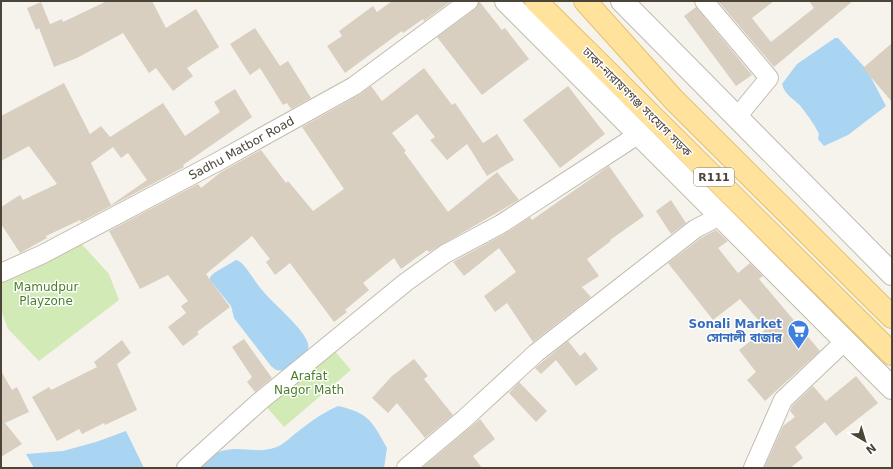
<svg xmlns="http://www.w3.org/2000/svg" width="893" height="469" font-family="'DejaVu Sans','Noto Sans Bengali',sans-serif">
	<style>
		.green { fill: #d2eab5 }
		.water { fill: #a9d4f2 }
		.building { fill: #d8cfc1; fill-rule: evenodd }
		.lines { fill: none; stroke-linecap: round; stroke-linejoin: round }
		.minor-casing { stroke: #c2bbae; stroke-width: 20 }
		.tertiary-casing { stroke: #c2bbae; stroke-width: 24 }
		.primary-casing { stroke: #e6c16a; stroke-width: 24 }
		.minor { stroke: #fff; stroke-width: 18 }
		.tertiary { stroke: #fff; stroke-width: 22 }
		.primary { stroke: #ffe39c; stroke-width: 22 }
		.labels { text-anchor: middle; stroke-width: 3; stroke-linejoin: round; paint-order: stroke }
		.shield { fill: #fff; stroke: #817c74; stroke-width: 1 }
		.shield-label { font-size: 11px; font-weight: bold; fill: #4b4439 }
		.street-label { font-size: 12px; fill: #4b4439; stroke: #fff }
		.park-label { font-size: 12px; fill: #4a7f2a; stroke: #fff }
		.shop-label { font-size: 12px; font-weight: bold; fill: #366cbe; stroke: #fff; text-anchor: end }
	</style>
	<rect width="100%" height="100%" fill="#f6f3ec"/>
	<path class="green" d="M 78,240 L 109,274 L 119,300 L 39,361 L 8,329 L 1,310 L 1,276 Z
		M 333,349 L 351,370 L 284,427 L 264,404 Z"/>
	<path class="water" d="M 835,38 L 838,38 L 867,70 L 886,106 L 848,135 L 824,146 L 818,139 L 819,134 C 815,125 808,116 802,108 C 796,100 784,95 782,84 L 797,64 Z
		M 236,260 C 245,262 255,283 262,290 C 272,303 305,329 308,344 C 310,352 303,356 298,361 C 291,367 286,372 276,370 L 271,366 L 234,318 L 231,306 L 210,280 L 210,277 L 214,273 Z
		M 338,406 C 369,413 372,421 387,448 L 384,468 L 200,468 C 226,434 251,459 279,446 C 285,443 291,437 296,433 C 310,422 322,413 338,406 Z
		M 126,431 L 144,468 L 34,468 L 26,454 L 63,451 L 96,442 Z"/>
	<path class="building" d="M 107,1 L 152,1 L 166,28 L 196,9 L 219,47 L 187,68 L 193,76 L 173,91 L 156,68 L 149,73 L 123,33 L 77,58 L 54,67 L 39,28 L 36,30 L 27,8 L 41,2 L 50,24 L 48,25 L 62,19 L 63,22 Z
		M 392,1 L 451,1 L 424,21 L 423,19 L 403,33 L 402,31 L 345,73 L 327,46 L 342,36 L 339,31 L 373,6 L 377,12 Z
		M 479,1 L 502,30 L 505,28 L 529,59 L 482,95 L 437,37 L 475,9 Z
		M 718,1 L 774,1 L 752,18 L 771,42 L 814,8 L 809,1 L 853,1 L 774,67 Z
		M 696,7 L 752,75 L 736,86 L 684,16 Z
		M 255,28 L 280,66 L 288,61 L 311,98 L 291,109 L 287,103 L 283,105 L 260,68 L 250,75 L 230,44 Z
		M 892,43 L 892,102 L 863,68 Z
		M 424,68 L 452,105 L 455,103 L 483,143 L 497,134 L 514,160 L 487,176 L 467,144 L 447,160 L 430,140 L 435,137 L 417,114 L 392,133 L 406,151 L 404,152 L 448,212 L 497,172 L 519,200 L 429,252 L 427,250 L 401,269 L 394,258 L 363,283 L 369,290 L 345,310 L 347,312 L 334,322 L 290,263 L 275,275 L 266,262 L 270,259 L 252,236 L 206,274 L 230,307 L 197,332 L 199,334 L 183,346 L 168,327 L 186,313 L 181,306 L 188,301 L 168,275 L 140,289 L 109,231 L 198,184 L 201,188 L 221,172 L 261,150 L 286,183 L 288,181 L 313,211 L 344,189 L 302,127 L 359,95 L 371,86 L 382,101 Z
		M 64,83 L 90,134 L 101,126 L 110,137 L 163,103 L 185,136 L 220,112 L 214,102 L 235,89 L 252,117 L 183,165 L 184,167 L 81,222 L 80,220 L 46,236 L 47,238 L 20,253 L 1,224 L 1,207 L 20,195 L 23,200 L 57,184 L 29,146 L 1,161 L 1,116 ZM 113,147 L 121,158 L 128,153 L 147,180 L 111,205 L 91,163 Z
		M 568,86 L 605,134 L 560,168 L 523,120 Z
		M 609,166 L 644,216 L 610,240 L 611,241 L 587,259 L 599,276 L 582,287 L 591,297 L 533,342 L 507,303 L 495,312 L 484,296 L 516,272 L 499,248 L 464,276 L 453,262 L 506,233 L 530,217 L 532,220 Z
		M 671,200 L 686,223 L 671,234 L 656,211 Z
		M 716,230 L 728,241 L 718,248 L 738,273 L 750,263 L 763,276 L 759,279 L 820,351 L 765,401 L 747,380 L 756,372 L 739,350 L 766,329 L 740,299 L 713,320 L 668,263 L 701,238 Z
		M 244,339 L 272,378 L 255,392 L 247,382 L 252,377 L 232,347 Z
		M 122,340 L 131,353 L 117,364 L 137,410 L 105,425 L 104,423 L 82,434 L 79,429 L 57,441 L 32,397 L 49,387 L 51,390 L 97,367 L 94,362 Z
		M 568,341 L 580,356 L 585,352 L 598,369 L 576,386 L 556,360 L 541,374 L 535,368 Z
		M 414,359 L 428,376 L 424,379 L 453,415 L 425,438 L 397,403 L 388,413 L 372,398 L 392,376 Z
		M 1,371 L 12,390 L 17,387 L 29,412 L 5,423 L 22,444 L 1,457 Z
		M 856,376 L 878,403 L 836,436 L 825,422 L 795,447 L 803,458 L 790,468 L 764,468 L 783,426 L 795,417 L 790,411 L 792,406 L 813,386 L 826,401 Z
		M 519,382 L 547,411 L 536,422 L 509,393 Z
		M 480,419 L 495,439 L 473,456 L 482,468 L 422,468 Z"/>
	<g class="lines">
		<defs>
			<g id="minor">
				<path d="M 704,1 L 769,78 L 737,117"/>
				<path id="s1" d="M 1,273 L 43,254 L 219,161 L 354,86 L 469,1"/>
				<path d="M 186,468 L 259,402 L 406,282 L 445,254 L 501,224 L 639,134"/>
				<path d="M 406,468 L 463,420 L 536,353 L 695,229 L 720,216"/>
				<path d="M 753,468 L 783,400 L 845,341"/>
			</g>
			<path id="tertiary" d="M 506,1 L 892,388
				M 622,1 L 892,274"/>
			<path id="primary" d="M 536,1 L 892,354
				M 585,1 L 674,100 L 892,317"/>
		</defs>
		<use href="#minor" class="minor-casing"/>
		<use href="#tertiary" class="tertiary-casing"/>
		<use href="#primary" class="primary-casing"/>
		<use href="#minor" class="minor"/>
		<use href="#tertiary" class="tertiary"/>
		<use href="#primary" class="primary"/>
	</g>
	<defs>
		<symbol id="supermarket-pin" viewBox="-11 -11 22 30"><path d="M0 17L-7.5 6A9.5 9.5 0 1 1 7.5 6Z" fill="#3f7fe0" stroke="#fff"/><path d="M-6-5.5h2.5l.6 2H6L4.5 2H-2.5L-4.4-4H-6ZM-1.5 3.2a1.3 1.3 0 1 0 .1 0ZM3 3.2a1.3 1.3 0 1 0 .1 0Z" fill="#fff"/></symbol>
	</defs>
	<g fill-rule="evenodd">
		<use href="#supermarket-pin" x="786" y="318" width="25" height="34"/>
	</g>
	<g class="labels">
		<rect class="shield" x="694" y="168" width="40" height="18" rx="3"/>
		<g class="shield-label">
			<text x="714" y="181">R111</text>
		</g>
		<g class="street-label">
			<text transform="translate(637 102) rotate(45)" y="4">ঢাকা-নারায়ণগঞ্জ সংযোগ সড়ক</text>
			<text dy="4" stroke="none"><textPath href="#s1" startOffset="271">Sadhu Matbor Road</textPath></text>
		</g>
		<g class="park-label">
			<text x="46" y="291">Mamudpur<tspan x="46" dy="14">Playzone</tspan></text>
			<text x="309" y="380">Arafat<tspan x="309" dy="14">Nagor Math</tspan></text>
		</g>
		<g class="shop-label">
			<text x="782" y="328">Sonali Market<tspan x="782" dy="14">সোনালী বাজার</tspan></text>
		</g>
	</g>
	<rect width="893" height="469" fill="none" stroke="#4b4439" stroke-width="4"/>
	<g transform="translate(865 441) rotate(142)" stroke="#ffffff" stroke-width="3" paint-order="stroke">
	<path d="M0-3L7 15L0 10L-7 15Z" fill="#4b4439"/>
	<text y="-6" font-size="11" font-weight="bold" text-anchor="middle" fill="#4b4439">N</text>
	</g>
</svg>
